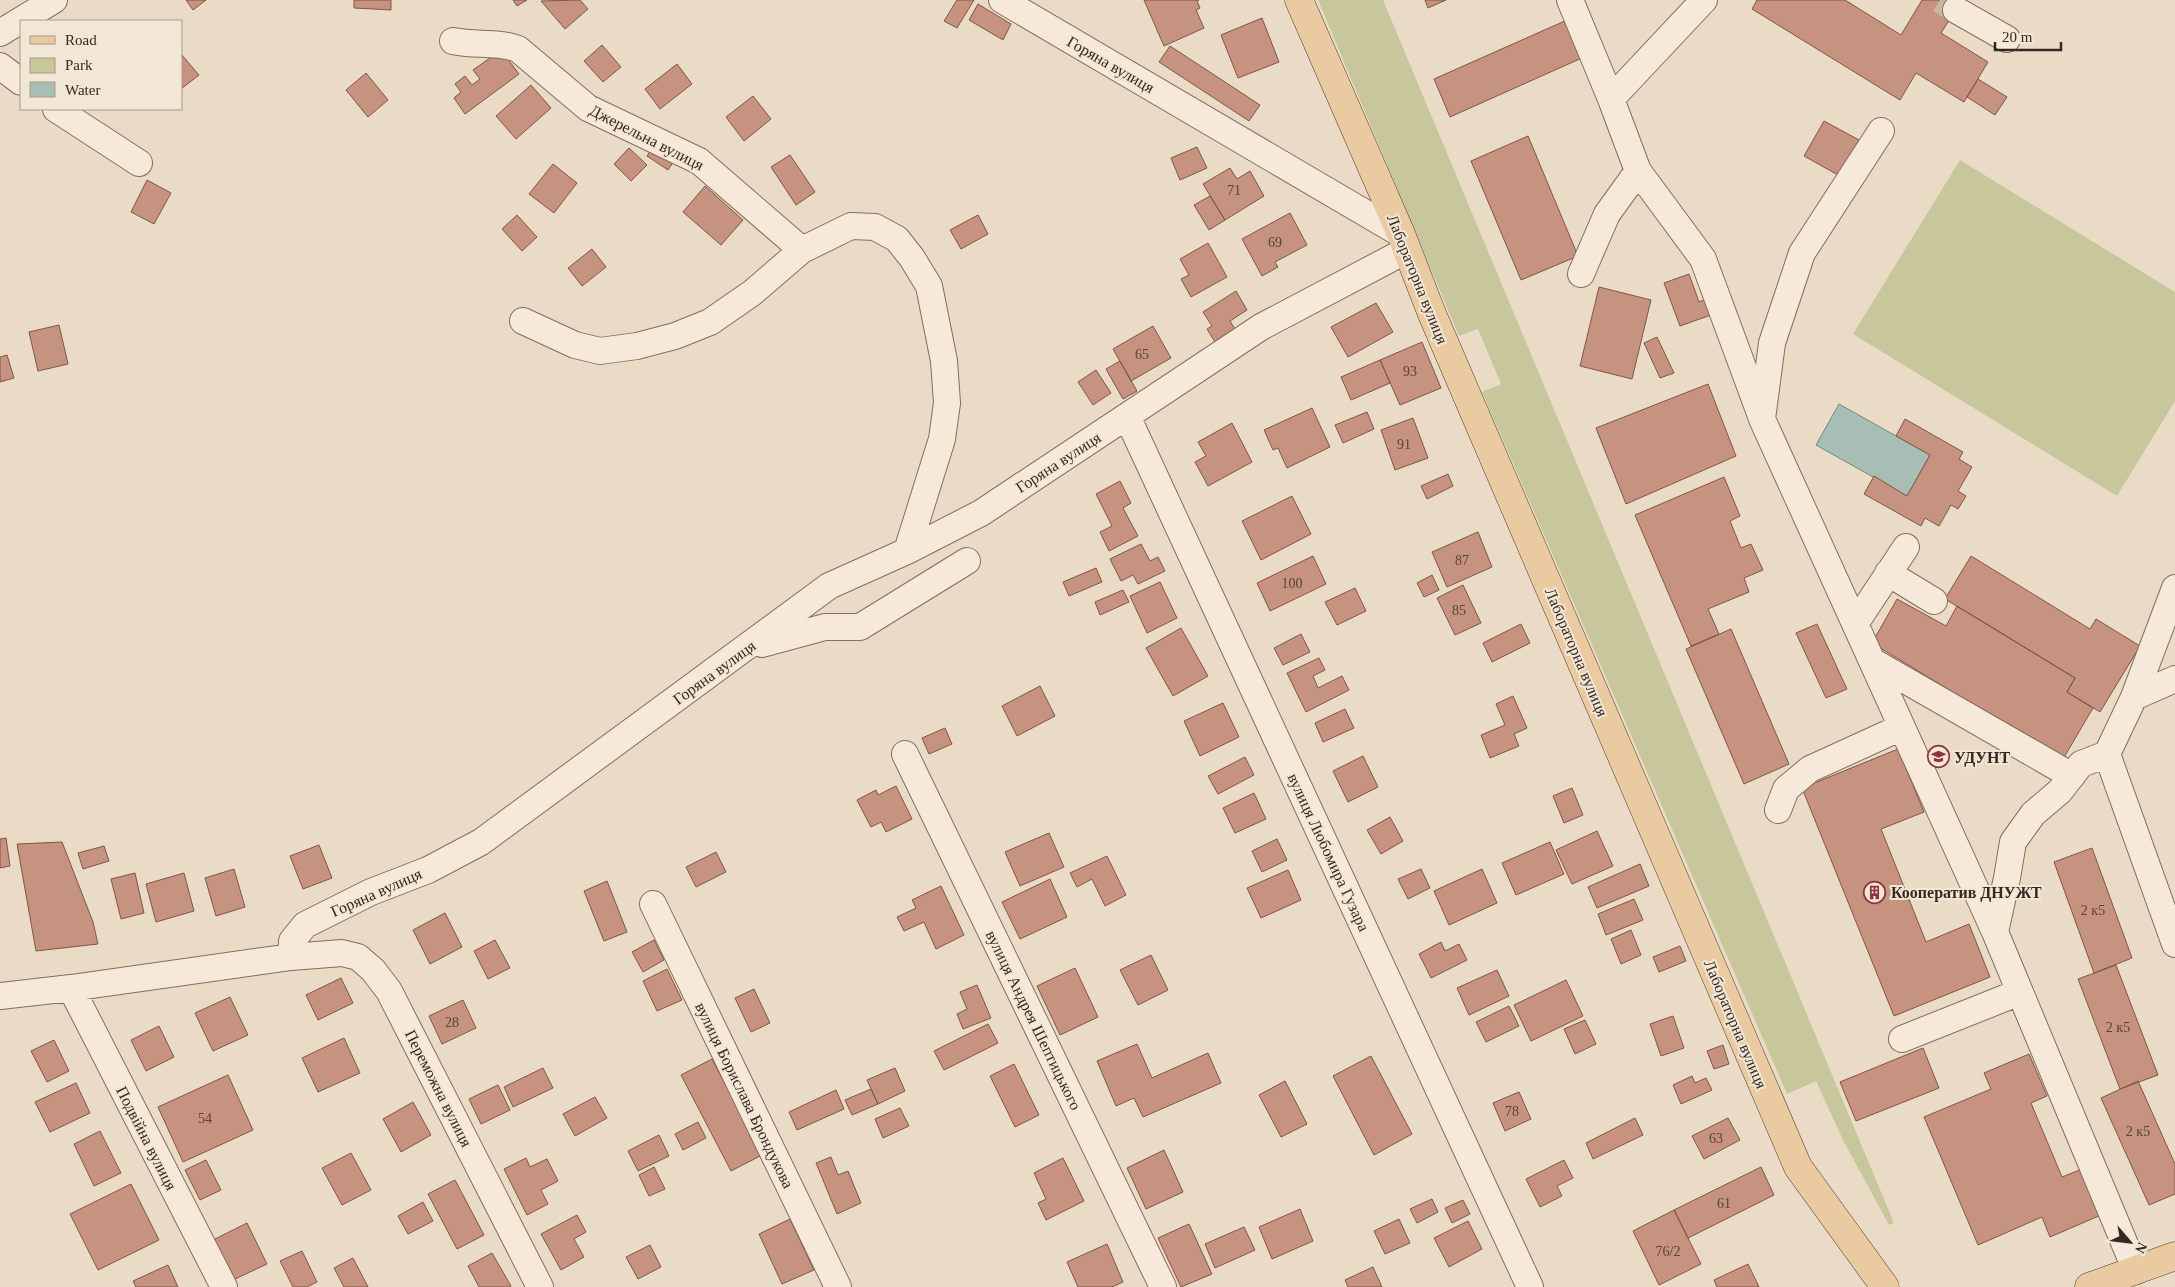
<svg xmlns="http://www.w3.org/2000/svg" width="2175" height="1287" font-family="Georgia,serif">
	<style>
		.green { fill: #c8c79b }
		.water { fill: #a7beb4; stroke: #6f8c81 }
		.building { fill: #c5937f; stroke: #815545 }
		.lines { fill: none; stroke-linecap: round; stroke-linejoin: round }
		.minor-tunnel { stroke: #c6b7a5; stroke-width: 26; stroke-dasharray: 26 13; stroke-linecap: butt }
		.minor-casing { stroke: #846d5d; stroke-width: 28 }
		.major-casing { stroke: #523c31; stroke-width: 29 }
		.minor { stroke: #f6e9d9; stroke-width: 26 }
		.major { stroke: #eacaa1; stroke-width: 28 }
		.labels { text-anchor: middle; stroke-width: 4; stroke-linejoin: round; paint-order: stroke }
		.number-label { font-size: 14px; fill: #5a4338 }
		.street-label { font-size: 16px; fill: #362820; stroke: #f2e6d5 }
		.poi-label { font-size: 16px; font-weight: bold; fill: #362820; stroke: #f2e6d5; text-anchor: start }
	</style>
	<rect width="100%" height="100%" fill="#eadbc6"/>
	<path class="green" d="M 1318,0 L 1383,0 L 1894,1223 L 1889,1225 L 1844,1142 L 1816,1081 L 1787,1094 L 1482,392 L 1501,384 L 1478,329 L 1459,336 Z
		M 1960,160 L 2175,292 L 2175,401 L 2117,496 L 1853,334 Z"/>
	<path class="water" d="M 1839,404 L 1930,455 L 1907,496 L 1816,445 Z"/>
	<path class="building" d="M 186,0 L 206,0 L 193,10 Z
		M 354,0 L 391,0 L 391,10 L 354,8 Z
		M 513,0 L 527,0 L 517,6 Z
		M 580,0 L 588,9 L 565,29 L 541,1 Z
		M 957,0 L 974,0 L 957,28 L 944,21 Z
		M 1144,0 L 1199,0 L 1197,1 L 1200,8 L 1196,10 L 1204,28 L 1164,46 Z
		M 1425,0 L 1446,0 L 1428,8 Z
		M 1757,0 L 1845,0 L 1901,35 L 1922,0 L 1962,0 L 1941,33 L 1988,62 L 1964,102 L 1916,73 L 1900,100 L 1752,9 Z
		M 978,4 L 1011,24 L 1003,40 L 969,20 Z
		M 1262,18 L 1279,62 L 1238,78 L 1221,35 Z
		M 1567,20 L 1584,57 L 1450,117 L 1434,79 Z
		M 602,45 L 621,67 L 603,82 L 584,61 Z
		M 1170,46 L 1260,105 L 1249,121 L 1159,62 Z
		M 501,50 L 519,74 L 465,114 L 454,98 L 461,92 L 455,84 L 465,76 L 472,85 L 480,79 L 473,70 Z
		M 181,54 L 199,75 L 181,89 Z
		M 677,64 L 692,84 L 660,109 L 645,89 Z
		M 366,73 L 388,100 L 368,117 L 346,90 Z
		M 1978,79 L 2007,97 L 1995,115 L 1967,97 Z
		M 531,85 L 551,108 L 516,139 L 496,116 Z
		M 753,96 L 771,119 L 744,141 L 726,117 Z
		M 1824,121 L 1859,140 L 1838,175 L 1804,156 Z
		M 1528,136 L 1578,256 L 1521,280 L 1471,161 Z
		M 654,145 L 675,159 L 668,170 L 647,156 Z
		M 1197,147 L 1207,168 L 1180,180 L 1171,158 Z
		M 629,148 L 647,165 L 631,181 L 614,164 Z
		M 790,155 L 815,192 L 796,205 L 771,167 Z
		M 553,164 L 577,183 L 554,213 L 529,194 Z
		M 1230,168 L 1237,179 L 1250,171 L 1264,196 L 1225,220 L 1203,184 Z
		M 147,180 L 171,193 L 154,224 L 131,212 Z
		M 705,186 L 743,220 L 721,245 L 683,212 Z
		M 1210,196 L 1225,220 L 1209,230 L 1194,205 Z
		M 1290,213 L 1307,245 L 1275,262 L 1278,267 L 1262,276 L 1242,239 Z
		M 517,215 L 537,237 L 522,251 L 502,229 Z
		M 978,215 L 988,234 L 961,249 L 950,230 Z
		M 1208,243 L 1227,277 L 1191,297 L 1181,279 L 1189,275 L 1180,259 Z
		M 592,249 L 606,267 L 582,286 L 568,268 Z
		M 1689,274 L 1699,302 L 1706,299 L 1711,315 L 1680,326 L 1664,283 Z
		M 1599,287 L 1651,300 L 1632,379 L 1580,366 Z
		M 1236,291 L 1247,310 L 1230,321 L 1235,329 L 1215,342 L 1207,329 L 1212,326 L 1203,312 Z
		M 1376,303 L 1393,332 L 1348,357 L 1331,327 Z
		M 59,325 L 68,364 L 38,371 L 29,332 Z
		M 1153,326 L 1171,358 L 1131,381 L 1113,349 Z
		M 1657,337 L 1674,373 L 1660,378 L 1644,343 Z
		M 1422,342 L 1441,388 L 1400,405 L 1380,360 Z
		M 7,355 L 14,378 L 0,382 L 0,357 Z
		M 1380,360 L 1390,383 L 1351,400 L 1341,377 Z
		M 1120,361 L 1137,391 L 1123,399 L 1106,369 Z
		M 1096,370 L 1111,393 L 1093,405 L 1078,382 Z
		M 1708,384 L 1736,456 L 1626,504 L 1596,428 Z
		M 1312,408 L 1330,447 L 1287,468 L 1278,448 L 1273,450 L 1264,430 Z
		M 1367,412 L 1374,429 L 1343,443 L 1335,425 Z
		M 1413,418 L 1428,458 L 1395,470 L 1381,430 Z
		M 1905,419 L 1963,452 L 1959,459 L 1972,467 L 1958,491 L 1966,496 L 1958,509 L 1951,505 L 1939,526 L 1925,518 L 1921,526 L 1864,494 L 1874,476 L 1907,496 L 1930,455 L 1896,436 Z
		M 1232,423 L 1252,462 L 1208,486 L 1195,462 L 1206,456 L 1198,442 Z
		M 1448,474 L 1453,486 L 1427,499 L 1421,486 Z
		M 1724,477 L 1740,516 L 1730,521 L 1741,548 L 1751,544 L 1763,570 L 1744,578 L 1749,592 L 1708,609 L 1719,634 L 1691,646 L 1635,515 Z
		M 1120,481 L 1131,503 L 1123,508 L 1138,536 L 1109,551 L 1100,532 L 1112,526 L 1096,494 Z
		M 1292,496 L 1311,534 L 1261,560 L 1242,521 Z
		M 1478,532 L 1492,567 L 1447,587 L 1432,552 Z
		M 1141,544 L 1150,561 L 1158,557 L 1165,571 L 1138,584 L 1133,575 L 1121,581 L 1110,559 Z
		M 1313,556 L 1326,584 L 1270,611 L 1257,583 Z
		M 1971,556 L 2090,629 L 2096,619 L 2140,646 L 2100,712 L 2067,692 L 2075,678 L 1945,599 Z
		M 1096,568 L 1102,582 L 1069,596 L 1063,582 Z
		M 1432,575 L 1439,590 L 1424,597 L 1417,583 Z
		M 1160,582 L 1177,618 L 1147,633 L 1130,596 Z
		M 1463,585 L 1481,623 L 1455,635 L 1437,598 Z
		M 1355,588 L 1366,611 L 1337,625 L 1325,602 Z
		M 1123,590 L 1129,602 L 1100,615 L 1095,602 Z
		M 1897,599 L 1946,626 L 1957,606 L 2075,678 L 2067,692 L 2093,708 L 2063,759 L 1872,643 Z
		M 1521,624 L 1530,643 L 1492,662 L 1483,643 Z
		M 1817,624 L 1847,689 L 1826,698 L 1796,633 Z
		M 1181,628 L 1208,676 L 1173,696 L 1146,648 Z
		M 1731,629 L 1789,764 L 1744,784 L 1686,649 Z
		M 1301,634 L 1310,652 L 1283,665 L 1274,648 Z
		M 1319,658 L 1325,670 L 1313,676 L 1318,688 L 1342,676 L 1349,690 L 1306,712 L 1287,673 Z
		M 1040,686 L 1055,716 L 1017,736 L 1002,706 Z
		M 1513,696 L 1527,728 L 1514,734 L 1519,746 L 1490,758 L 1481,735 L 1505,725 L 1496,704 Z
		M 1223,703 L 1239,737 L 1200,756 L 1184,721 Z
		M 1345,709 L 1354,728 L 1323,742 L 1315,723 Z
		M 945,728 L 952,744 L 929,754 L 922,738 Z
		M 1898,749 L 1924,812 L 1881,829 L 1926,942 L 1969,924 L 1990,977 L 1894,1016 L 1802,788 Z
		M 1363,756 L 1378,787 L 1348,802 L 1333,771 Z
		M 1245,757 L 1254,775 L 1218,794 L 1208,776 Z
		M 896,786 L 912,819 L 886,832 L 881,822 L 871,827 L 857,800 L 876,790 L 878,795 Z
		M 1572,788 L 1583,815 L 1564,823 L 1553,796 Z
		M 1254,793 L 1266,819 L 1235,833 L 1223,808 Z
		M 1390,817 L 1403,841 L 1381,854 L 1367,830 Z
		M 1597,831 L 1613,866 L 1572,884 L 1556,850 Z
		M 1049,833 L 1064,867 L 1020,886 L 1005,852 Z
		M 6,838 L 10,866 L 0,868 L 0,839 Z
		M 1277,839 L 1287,860 L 1262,872 L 1252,851 Z
		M 62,842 L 93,922 L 98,944 L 36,951 L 17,844 Z
		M 1550,842 L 1564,874 L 1516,895 L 1502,863 Z
		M 319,845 L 332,878 L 303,889 L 290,856 Z
		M 104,846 L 109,861 L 83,869 L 78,853 Z
		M 2092,848 L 2132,958 L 2094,973 L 2054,862 Z
		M 716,852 L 726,872 L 696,887 L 686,867 Z
		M 1107,856 L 1126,895 L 1105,906 L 1092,879 L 1077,887 L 1070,873 Z
		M 1640,864 L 1649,886 L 1597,908 L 1588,887 Z
		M 234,869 L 245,907 L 216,916 L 205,878 Z
		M 1421,869 L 1430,888 L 1408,899 L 1398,879 Z
		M 1482,869 L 1497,903 L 1449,925 L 1434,891 Z
		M 1288,870 L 1301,900 L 1261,918 L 1247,888 Z
		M 135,873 L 144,913 L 121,919 L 111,879 Z
		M 184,873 L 194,911 L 156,922 L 146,884 Z
		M 1050,879 L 1067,917 L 1020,939 L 1002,902 Z
		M 607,881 L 627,932 L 604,941 L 584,891 Z
		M 941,886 L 964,935 L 936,949 L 924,922 L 904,931 L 897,917 L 916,908 L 912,900 Z
		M 1634,899 L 1643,920 L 1606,935 L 1598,914 Z
		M 445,913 L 462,947 L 430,964 L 413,930 Z
		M 1631,930 L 1641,955 L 1621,964 L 1611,939 Z
		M 495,940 L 510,968 L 488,979 L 474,951 Z
		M 654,940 L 664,960 L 643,972 L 632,952 Z
		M 1441,942 L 1445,951 L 1459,944 L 1467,960 L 1431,978 L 1419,954 Z
		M 1680,946 L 1686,961 L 1659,972 L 1653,957 Z
		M 1151,955 L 1168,990 L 1138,1005 L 1120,970 Z
		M 2116,965 L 2158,1075 L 2120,1089 L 2078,979 Z
		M 1075,968 L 1098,1017 L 1060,1035 L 1037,986 Z
		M 667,969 L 682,1000 L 657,1011 L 643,981 Z
		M 1497,970 L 1509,996 L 1469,1015 L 1457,988 Z
		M 341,978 L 353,1003 L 318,1020 L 306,995 Z
		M 1566,980 L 1583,1016 L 1531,1041 L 1514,1005 Z
		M 977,985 L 991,1018 L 963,1029 L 957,1014 L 967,1009 L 960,992 Z
		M 754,989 L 770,1023 L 751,1032 L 735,998 Z
		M 230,997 L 248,1035 L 213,1051 L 195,1013 Z
		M 463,1000 L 476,1028 L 442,1044 L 429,1016 Z
		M 1509,1006 L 1519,1026 L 1486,1042 L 1476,1022 Z
		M 1673,1016 L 1684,1048 L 1661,1056 L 1650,1024 Z
		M 1585,1020 L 1596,1044 L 1575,1054 L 1564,1029 Z
		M 988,1024 L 998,1043 L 944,1070 L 934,1051 Z
		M 159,1026 L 174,1057 L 146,1071 L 131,1040 Z
		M 344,1038 L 360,1073 L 318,1092 L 302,1058 Z
		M 54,1040 L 69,1071 L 47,1082 L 31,1051 Z
		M 1137,1044 L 1152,1078 L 1208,1053 L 1221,1083 L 1143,1117 L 1134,1098 L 1116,1106 L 1097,1061 Z
		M 1723,1045 L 1729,1064 L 1714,1069 L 1707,1051 Z
		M 1923,1048 L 1939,1088 L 1856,1121 L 1840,1082 Z
		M 2029,1054 L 2047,1096 L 2031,1103 L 2062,1177 L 2082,1169 L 2101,1215 L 2050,1237 L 2042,1217 L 1978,1245 L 1924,1117 L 1991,1089 L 1984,1073 Z
		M 1371,1056 L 1412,1134 L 1374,1155 L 1333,1076 Z
		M 712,1059 L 762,1155 L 731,1171 L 681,1075 Z
		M 1014,1064 L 1039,1115 L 1015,1127 L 990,1076 Z
		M 543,1068 L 553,1088 L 513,1107 L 504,1087 Z
		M 895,1068 L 905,1091 L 878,1104 L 867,1080 Z
		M 228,1075 L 253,1130 L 183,1162 L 158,1107 Z
		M 1692,1076 L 1695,1083 L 1706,1078 L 1712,1090 L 1681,1104 L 1673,1085 Z
		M 1285,1081 L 1307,1124 L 1281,1137 L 1259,1095 Z
		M 2138,1081 L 2175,1164 L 2175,1194 L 2149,1205 L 2101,1098 Z
		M 76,1083 L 90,1113 L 50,1132 L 35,1102 Z
		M 498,1085 L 510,1110 L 481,1124 L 469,1099 Z
		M 871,1089 L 878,1104 L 852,1115 L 845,1100 Z
		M 836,1090 L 844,1109 L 797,1130 L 789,1112 Z
		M 1519,1092 L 1531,1119 L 1505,1131 L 1493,1103 Z
		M 595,1097 L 607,1118 L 575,1136 L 563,1114 Z
		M 413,1102 L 431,1135 L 401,1152 L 383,1119 Z
		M 900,1108 L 909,1126 L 883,1138 L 875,1119 Z
		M 1635,1118 L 1643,1135 L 1593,1159 L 1586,1143 Z
		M 1728,1118 L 1740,1140 L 1704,1159 L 1692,1136 Z
		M 698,1122 L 706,1138 L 683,1150 L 675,1134 Z
		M 100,1131 L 121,1173 L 94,1186 L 74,1144 Z
		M 659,1135 L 669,1156 L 638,1171 L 628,1151 Z
		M 1164,1150 L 1183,1192 L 1146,1209 L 1127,1168 Z
		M 351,1153 L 371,1190 L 342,1205 L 322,1168 Z
		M 831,1157 L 838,1175 L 848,1171 L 861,1203 L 837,1214 L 816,1163 Z
		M 526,1158 L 530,1167 L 547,1159 L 558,1181 L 541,1190 L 548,1204 L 527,1215 L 504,1169 Z
		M 1063,1158 L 1084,1201 L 1046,1220 L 1038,1203 L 1046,1199 L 1034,1173 Z
		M 206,1160 L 221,1190 L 200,1200 L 185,1170 Z
		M 1564,1160 L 1573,1178 L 1557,1186 L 1562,1196 L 1540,1207 L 1526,1179 Z
		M 654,1167 L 665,1189 L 649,1196 L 639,1175 Z
		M 1761,1167 L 1774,1195 L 1688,1238 L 1674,1210 Z
		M 455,1180 L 484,1235 L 457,1249 L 428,1194 Z
		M 131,1184 L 159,1240 L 98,1270 L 70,1214 Z
		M 1432,1199 L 1438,1212 L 1417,1223 L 1410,1209 Z
		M 1463,1200 L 1470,1214 L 1452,1223 L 1445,1208 Z
		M 423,1202 L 433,1221 L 408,1234 L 398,1216 Z
		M 1300,1209 L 1313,1241 L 1272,1259 L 1259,1227 Z
		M 1674,1210 L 1701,1264 L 1659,1285 L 1633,1231 Z
		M 577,1215 L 586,1232 L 574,1239 L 584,1257 L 561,1270 L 541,1234 Z
		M 790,1219 L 814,1270 L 782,1284 L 759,1234 Z
		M 1399,1219 L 1410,1243 L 1385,1254 L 1374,1231 Z
		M 1468,1221 L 1482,1249 L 1449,1267 L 1434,1238 Z
		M 247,1223 L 267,1264 L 233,1280 L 213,1240 Z
		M 1189,1224 L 1212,1274 L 1181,1287 L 1158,1238 Z
		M 1244,1227 L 1255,1250 L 1215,1268 L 1205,1244 Z
		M 1107,1244 L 1123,1282 L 1112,1287 L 1078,1287 L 1067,1262 Z
		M 650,1245 L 661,1267 L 638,1279 L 626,1257 Z
		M 302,1251 L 317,1282 L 307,1287 L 293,1287 L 280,1261 Z
		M 492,1253 L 511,1286 L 510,1287 L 479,1287 L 468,1266 Z
		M 353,1258 L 368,1287 L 344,1287 L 334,1268 Z
		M 1748,1264 L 1759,1287 L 1717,1287 L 1714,1280 Z
		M 168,1265 L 178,1287 L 136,1287 L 133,1281 Z
		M 1373,1267 L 1382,1287 L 1348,1287 L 1345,1280 Z"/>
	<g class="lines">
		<path class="minor-tunnel" d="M 1940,0 L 1956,10"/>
		<defs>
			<path id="minor" d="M 1002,0 L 1401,234
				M 1570,0 L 1611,99 L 1638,171 L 1703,259 L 1761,416
				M 1956,10 L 2007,39
				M 0,33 L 54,0
				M 453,41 C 475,46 497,41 518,49 L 588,108 L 699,161 L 802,250
				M 0,66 L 21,82
				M 1611,99 L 1704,0
				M 56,109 L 139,163
				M 1881,131 L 1802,253 L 1772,343 L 1762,419 L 1995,932
				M 1581,274 L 1607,214 L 1638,171
				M 523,321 L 575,345 L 600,351 L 637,346 L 675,336 L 710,322 L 752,293 L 802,250 L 851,226 L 875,227 L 897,239 L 912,258 L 929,286 L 944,361 L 947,403 L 942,439 L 907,551
				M 1127,416 L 1530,1287
				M 1888,573 L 1934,601
				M 1855,624 L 1906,547
				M 762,644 L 825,627 L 860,627 L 967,561
				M 1872,661 L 2072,776
				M 2134,697 L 2175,679
				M 905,754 L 1163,1287
				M 2107,754 L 2175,944
				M 1778,810 L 1786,789 L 1810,769 L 1902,727
				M 653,904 L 838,1287
				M 291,957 L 292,941 L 305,925 L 371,892 L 428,870 L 481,842 L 829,586 L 907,551 L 981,513 L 1261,327 L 1407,250
				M 71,988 L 224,1287
				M 0,996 L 71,988 L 291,957 L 342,953 L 358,957 L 373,970 L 389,991 L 540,1287
				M 1902,1039 L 2020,992
				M 2136,1271 L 1995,932 L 2007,878 L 2013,842 L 2033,814 L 2060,791 L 2081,764 L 2107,754 L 2134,697 L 2175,588"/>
			<path id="major" d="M 1299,0 L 1401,234 L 1432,314 L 1798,1167 L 1885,1287
				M 2089,1287 L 2175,1256"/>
		</defs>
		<use href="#minor" class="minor-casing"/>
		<use href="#major" class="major-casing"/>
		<use href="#minor" class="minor"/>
		<use href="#major" class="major"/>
	</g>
	<defs>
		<symbol id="university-ring" viewBox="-11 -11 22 22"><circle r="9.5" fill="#f2e6d5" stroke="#8e333f" stroke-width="1.5"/><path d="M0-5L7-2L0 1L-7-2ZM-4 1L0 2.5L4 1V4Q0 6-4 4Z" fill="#8e333f"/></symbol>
		<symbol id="building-ring" viewBox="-11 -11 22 22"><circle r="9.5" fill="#f2e6d5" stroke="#8e333f" stroke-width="1.5"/><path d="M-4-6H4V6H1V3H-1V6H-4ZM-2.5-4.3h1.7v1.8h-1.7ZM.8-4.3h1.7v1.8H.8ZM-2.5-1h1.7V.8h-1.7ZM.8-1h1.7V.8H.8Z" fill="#8e333f"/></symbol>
	</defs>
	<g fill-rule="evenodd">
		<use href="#university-ring" x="1926" y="744" width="25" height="25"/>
		<use href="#building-ring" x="1862" y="880" width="25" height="25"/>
	</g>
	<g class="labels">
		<g class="number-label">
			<text x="1234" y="195">71</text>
			<text x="1275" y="247">69</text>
			<text x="1142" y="359">65</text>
			<text x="1410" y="376">93</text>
			<text x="1404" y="449">91</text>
			<text x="1462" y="565">87</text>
			<text x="1292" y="588">100</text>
			<text x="1459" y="615">85</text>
			<text x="2093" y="915">2 к5</text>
			<text x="452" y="1027">28</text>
			<text x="2118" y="1032">2 к5</text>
			<text x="1512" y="1116">78</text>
			<text x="205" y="1123">54</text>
			<text x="2138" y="1136">2 к5</text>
			<text x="1716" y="1143">63</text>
			<text x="1724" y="1208">61</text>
			<text x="1668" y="1256">76/2</text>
		</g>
		<g class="street-label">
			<text transform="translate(1111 64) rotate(30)" y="6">Горяна вулиця</text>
			<text transform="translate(647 137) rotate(27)" y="6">Джерельна вулиця</text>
			<text transform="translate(1418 279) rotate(68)" y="6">Лабораторна вулиця</text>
			<text transform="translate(1058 462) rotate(-33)" y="6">Горяна вулиця</text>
			<text transform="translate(1577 652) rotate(67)" y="6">Лабораторна вулиця</text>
			<text transform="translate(714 672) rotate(-36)" y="6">Горяна вулиця</text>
			<text transform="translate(1329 852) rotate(65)" y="6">вулиця Любомира Гузара</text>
			<text transform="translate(376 892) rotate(-24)" y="6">Горяна вулиця</text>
			<text transform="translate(1034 1020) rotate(64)" y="6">вулиця Андрея Шептицького</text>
			<text transform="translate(1736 1024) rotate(67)" y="6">Лабораторна вулиця</text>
			<text transform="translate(439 1088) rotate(63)" y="6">Переможна вулиця</text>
			<text transform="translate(745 1095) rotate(64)" y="6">вулиця Борислава Брондукова</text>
			<text transform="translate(147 1138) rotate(63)" y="6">Подвійна вулиця</text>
		</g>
		<g class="poi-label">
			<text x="1954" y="763">УДУНТ</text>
			<text x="1891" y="898">Кооператив ДНУЖТ</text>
		</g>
	</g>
	<rect x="20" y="20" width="162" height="90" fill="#f2e6d5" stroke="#a79a8d"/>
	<rect x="30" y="36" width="25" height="8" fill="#eacaa1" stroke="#a79a8d"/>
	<text x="65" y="45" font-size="15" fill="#362820">Road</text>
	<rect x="30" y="58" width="25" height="15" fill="#c8c79b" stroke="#a79a8d"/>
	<text x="65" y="70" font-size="15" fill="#362820">Park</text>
	<rect x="30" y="82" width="25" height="15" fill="#a7beb4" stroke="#a79a8d"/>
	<text x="65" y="95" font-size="15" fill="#362820">Water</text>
	<g transform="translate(2130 1242) rotate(118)" stroke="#f2e6d5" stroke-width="4" paint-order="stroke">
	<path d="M0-4L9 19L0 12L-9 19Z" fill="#362820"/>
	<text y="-8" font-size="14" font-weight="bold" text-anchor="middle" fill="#362820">N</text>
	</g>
	<path d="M1995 42v8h66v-8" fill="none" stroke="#362820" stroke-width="2.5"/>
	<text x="2002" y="42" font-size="15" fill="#362820" stroke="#f2e6d5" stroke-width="4" paint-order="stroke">20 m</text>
</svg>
